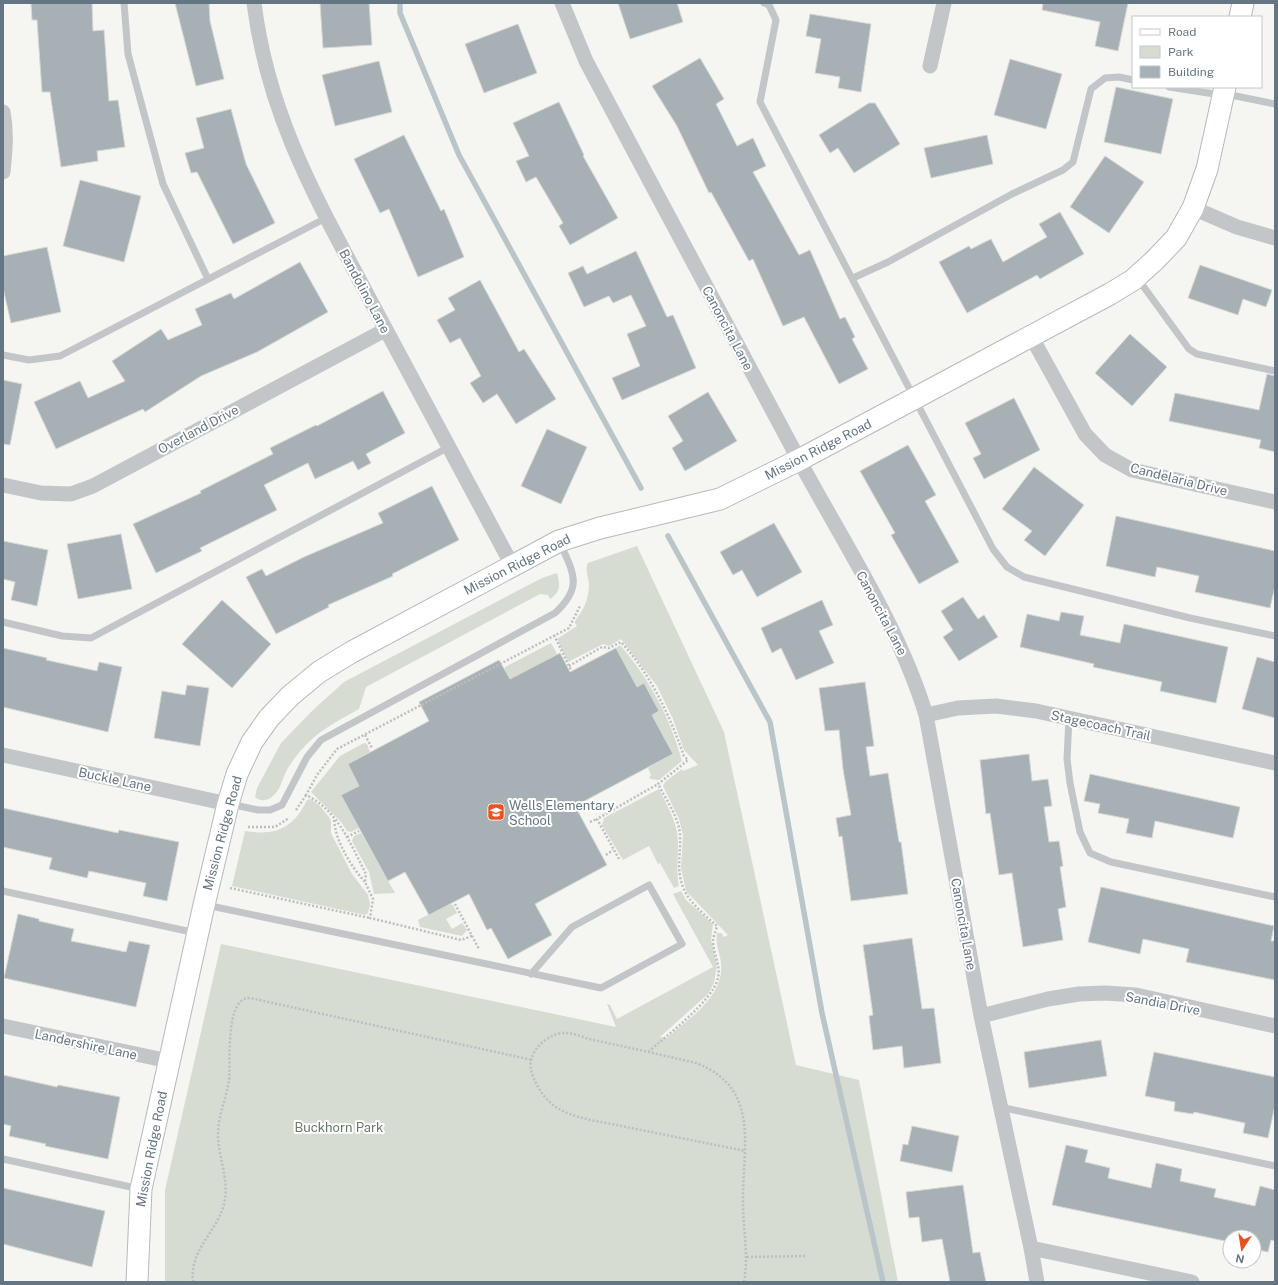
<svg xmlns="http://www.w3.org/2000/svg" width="1278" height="1285" font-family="'Public Sans',sans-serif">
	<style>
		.green { fill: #d6dcd2 }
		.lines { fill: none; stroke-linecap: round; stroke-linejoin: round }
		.stream { stroke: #bac5c9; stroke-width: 5.5 }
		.building { fill: #a7b0b5; stroke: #d7d7d4 }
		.secondary-casing { stroke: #b4babe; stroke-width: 23 }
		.path { stroke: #bcbec0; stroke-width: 2.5; stroke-dasharray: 2 2; stroke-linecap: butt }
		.lane { stroke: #c2c6c9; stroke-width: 7 }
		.street { stroke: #c2c6c9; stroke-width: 15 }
		.secondary { stroke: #fff; stroke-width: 21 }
		.labels { text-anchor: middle; stroke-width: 4; stroke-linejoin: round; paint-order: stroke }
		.street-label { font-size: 13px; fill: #647583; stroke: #fff }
		.poi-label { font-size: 13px; fill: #647583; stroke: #fff; text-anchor: start }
		.park-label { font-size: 13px; fill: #677a63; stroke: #fff }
	</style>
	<rect width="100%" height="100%" fill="#f5f5f1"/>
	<path class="green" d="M 637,546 L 724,732 L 796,1065 L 859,1080 L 898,1282 L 165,1282 L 165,1190 L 221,944 L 616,1027 L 607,1004 L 610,1005 L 617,1019 L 713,967 L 673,894 L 681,891 L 686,900 L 713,924 L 711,940 L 717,965 L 714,983 L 708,994 L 660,1037 L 667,1038 C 688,1019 725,996 721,963 C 720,953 715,945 717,933 L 721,933 L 724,937 L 728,935 L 686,891 L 681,868 L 683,835 L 679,819 L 663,786 L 665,782 L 682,769 L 683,771 L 698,765 L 684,750 L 673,719 L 657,686 L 621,639 L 609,646 L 603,644 L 568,662 L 557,639 L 577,626 L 575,623 C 576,618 579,616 581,612 C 586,605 588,596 589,588 C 590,580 584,570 588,563 Z
		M 557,573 C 560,584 561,592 550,599 L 548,595 L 540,594 L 366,687 L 359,709 C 329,726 310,735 290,765 C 283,774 282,788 274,795 C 268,801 261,802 255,797 L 257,788 L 281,743 L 312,711 L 344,682 L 542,578 Z
		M 551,643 L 557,654 L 510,681 L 504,671 L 505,667 Z
		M 620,645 C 650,680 670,717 682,761 L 659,780 L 651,779 L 649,777 L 651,775 L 648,768 L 673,754 L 616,648 Z
		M 364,743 L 367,744 L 370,752 L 348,764 L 359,786 L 341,795 L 359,828 L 351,832 L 347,831 L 342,823 L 311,792 L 340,756 Z
		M 659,789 C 666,803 674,817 677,832 C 680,850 675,868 679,886 L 674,888 L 660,863 L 658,864 L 649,846 L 623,860 L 602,825 L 604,818 Z
		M 311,799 L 319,805 L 329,817 L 331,821 L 331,833 L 352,874 L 368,895 L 370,904 L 368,913 L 365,915 L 232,886 L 245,831 C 275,836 293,829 307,800 Z
		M 361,833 L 395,893 L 374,894 L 369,872 L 352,841 L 354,836 Z
		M 449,904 L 453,905 L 457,913 L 446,919 L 452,929 L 462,923 L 467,930 L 462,936 L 420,927 L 418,920 Z"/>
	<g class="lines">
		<path class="stream" d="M 400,3 L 400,13 L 459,155 L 641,488
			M 668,536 L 770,722 L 822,1013 L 883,1282"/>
	</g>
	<path class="building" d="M 31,3 L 92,3 L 93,31 L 104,30 L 109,101 L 118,100 L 125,147 L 97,151 L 98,161 L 61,167 L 50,92 L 42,92 L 37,20 L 32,20 Z
		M 175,3 L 209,3 L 210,21 L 224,79 L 196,86 Z
		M 320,3 L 369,3 L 372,45 L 323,48 Z
		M 618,3 L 677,3 L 683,22 L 630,39 Z
		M 1043,3 L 1128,3 L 1118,51 L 1095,46 L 1100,22 L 1042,10 Z
		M 810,14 L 871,24 L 861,92 L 838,88 L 840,77 L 815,73 L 821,39 L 806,36 Z
		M 518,24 L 537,73 L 484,93 L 465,44 Z
		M 700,58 L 724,99 L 716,104 L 737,146 L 753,138 L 766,166 L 753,172 L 799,255 L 810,250 L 840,319 L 845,317 L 855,337 L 852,339 L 868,369 L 839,384 L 804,317 L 783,326 L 753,259 L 749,261 L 711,192 L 709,193 L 677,126 L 652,86 Z
		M 1010,59 L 1062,74 L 1046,129 L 994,115 Z
		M 379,61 L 392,112 L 335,126 L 322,75 Z
		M 1116,87 L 1173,99 L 1161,154 L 1104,142 Z
		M 559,102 L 584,155 L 583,156 L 618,218 L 570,245 L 559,226 L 563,223 L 536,177 L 526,182 L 516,161 L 529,156 L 513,123 Z
		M 869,103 L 875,103 L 900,144 L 854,173 L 838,148 L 830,153 L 819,135 Z
		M 231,109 L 246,164 L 275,223 L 233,244 L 197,172 L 191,173 L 185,153 L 204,148 L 196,118 Z
		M 404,135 L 441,211 L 444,209 L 464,257 L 418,277 L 389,209 L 380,213 L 354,159 Z
		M 987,135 L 993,164 L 931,178 L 924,148 Z
		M 1105,156 L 1144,182 L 1109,233 L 1070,207 Z
		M 80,180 L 141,196 L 124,262 L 63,246 Z
		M 1060,212 L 1084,254 L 1040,279 L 1037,275 L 967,313 L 939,262 L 969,246 L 971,249 L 991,239 L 1003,262 L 1047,237 L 1039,224 Z
		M 47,247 L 61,312 L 11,323 L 3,288 L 3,256 Z
		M 636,251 L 667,317 L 673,315 L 696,368 L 622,400 L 612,378 L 640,366 L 627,334 L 646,326 L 631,295 L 613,303 L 609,296 L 584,307 L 568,273 L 583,266 L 587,274 Z
		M 300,262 L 328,312 L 257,352 L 201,376 L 145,412 L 143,409 L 56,449 L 34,402 L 80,381 L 88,398 L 125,381 L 112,361 L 161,329 L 168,340 L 202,325 L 195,309 L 231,293 L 234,299 Z
		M 1200,265 L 1272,290 L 1266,307 L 1243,299 L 1238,315 L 1188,298 Z
		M 480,280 L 519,352 L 524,349 L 556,399 L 516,424 L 497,394 L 483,403 L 470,383 L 481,376 L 460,338 L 450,343 L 437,320 L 455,310 L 448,298 Z
		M 1130,334 L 1167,367 L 1132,406 L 1095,373 Z
		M 1267,374 L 1275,376 L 1275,452 L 1259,448 L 1261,440 L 1169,421 L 1175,393 L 1259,410 Z
		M 3,380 L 22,384 L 10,445 L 3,444 Z
		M 383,391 L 405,433 L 366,454 L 371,463 L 358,470 L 353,461 L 315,479 L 308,463 L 264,485 L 277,510 L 200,548 L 202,551 L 156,573 L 133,524 L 201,493 L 200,491 L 273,454 L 270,448 L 316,425 L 317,426 Z
		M 708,392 L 737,441 L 685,471 L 672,448 L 683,441 L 668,416 Z
		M 1014,398 L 1040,450 L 984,479 L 973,458 L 981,454 L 965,423 Z
		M 547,429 L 587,447 L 561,504 L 521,486 Z
		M 908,445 L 936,495 L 925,501 L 959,562 L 919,584 L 891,535 L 895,533 L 860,471 Z
		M 1034,467 L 1084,505 L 1045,556 L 1024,540 L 1032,531 L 1002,509 Z
		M 432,486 L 459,540 L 392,574 L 393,576 L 328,605 L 329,607 L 276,634 L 246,577 L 262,569 L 266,576 L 304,557 L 383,523 L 378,513 Z
		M 1116,516 L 1275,551 L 1275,586 L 1270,608 L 1195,592 L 1199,576 L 1157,567 L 1155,577 L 1106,566 Z
		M 774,523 L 802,572 L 757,597 L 742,570 L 733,575 L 720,552 Z
		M 121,534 L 132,589 L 78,599 L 67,544 Z
		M 3,541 L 48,550 L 37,606 L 11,600 L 15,582 L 3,579 Z
		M 963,597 L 978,619 L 984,615 L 998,637 L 959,661 L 943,637 L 953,630 L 941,611 Z
		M 222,600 L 271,644 L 232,688 L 182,644 Z
		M 822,600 L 833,625 L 819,631 L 834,663 L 796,680 L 781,648 L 772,653 L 761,628 Z
		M 1061,612 L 1084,616 L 1080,635 L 1120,643 L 1124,624 L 1228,647 L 1216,703 L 1160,691 L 1162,682 L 1093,667 L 1094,664 L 1020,647 L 1027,614 L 1059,621 Z
		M 3,648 L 47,658 L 46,660 L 97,671 L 99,662 L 122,667 L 108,732 L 3,707 Z
		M 616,648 L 637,687 L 644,683 L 659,711 L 652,715 L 673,754 L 575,806 L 607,865 L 535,904 L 552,935 L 508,959 L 491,928 L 487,930 L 469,894 L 429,915 L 405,872 L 388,881 L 341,795 L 359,786 L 348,764 L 429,721 L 419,702 L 499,660 L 510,679 L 560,653 L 570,672 Z
		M 1257,657 L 1275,662 L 1275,718 L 1242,709 Z
		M 865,682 L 874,746 L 866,747 L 870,776 L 888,773 L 899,842 L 901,842 L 908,894 L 851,901 L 842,836 L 839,837 L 836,818 L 851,815 L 843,769 L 839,730 L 825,731 L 819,688 Z
		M 187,685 L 209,688 L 200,746 L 154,738 L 162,691 L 185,695 Z
		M 1029,754 L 1032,781 L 1048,779 L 1052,806 L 1044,807 L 1049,842 L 1059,841 L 1063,866 L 1060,867 L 1066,907 L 1058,909 L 1063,940 L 1023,947 L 1012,873 L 999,875 L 990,813 L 986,814 L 980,760 Z
		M 1090,774 L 1240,807 L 1233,838 L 1155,821 L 1152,838 L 1126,833 L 1129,819 L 1098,813 L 1100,804 L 1084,801 Z
		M 3,808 L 118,833 L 119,830 L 179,842 L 167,901 L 143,896 L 146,883 L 89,871 L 87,878 L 49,869 L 52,858 L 3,847 Z
		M 1101,887 L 1274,926 L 1271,941 L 1275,941 L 1275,980 L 1186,962 L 1189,949 L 1143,939 L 1140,954 L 1088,942 Z
		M 18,914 L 39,919 L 39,921 L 74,929 L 71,941 L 126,952 L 129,941 L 150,945 L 136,1007 L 4,978 Z
		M 912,938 L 922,1009 L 934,1008 L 941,1063 L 904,1068 L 902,1046 L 873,1050 L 869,1016 L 873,1015 L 863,945 Z
		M 1101,1040 L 1107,1076 L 1029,1088 L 1024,1052 Z
		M 1154,1052 L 1275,1077 L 1275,1105 L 1268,1138 L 1243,1133 L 1245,1123 L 1194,1112 L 1193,1114 L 1174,1111 L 1175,1102 L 1145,1096 Z
		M 3,1075 L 57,1087 L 58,1085 L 120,1097 L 108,1159 L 45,1146 L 46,1144 L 9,1136 L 11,1126 L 3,1124 Z
		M 912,1126 L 959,1136 L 952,1172 L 900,1161 L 903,1144 L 908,1145 Z
		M 1066,1145 L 1088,1150 L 1085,1162 L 1110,1168 L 1108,1178 L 1151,1188 L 1156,1163 L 1182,1169 L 1180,1181 L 1216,1189 L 1214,1197 L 1255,1206 L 1260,1186 L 1275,1190 L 1275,1241 L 1271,1240 L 1268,1252 L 1254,1249 L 1254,1237 L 1230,1237 L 1230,1242 L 1052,1205 Z
		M 963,1185 L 973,1253 L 980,1252 L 986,1282 L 950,1282 L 942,1239 L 922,1242 L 919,1217 L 909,1218 L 906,1192 Z
		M 3,1188 L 105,1211 L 92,1267 L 3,1244 Z"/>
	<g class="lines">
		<defs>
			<path id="secondary" d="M 1240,17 L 1243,3
				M 137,1282 L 141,1189 L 204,905 L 228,804 L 237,774 L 252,742 L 269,718 L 290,696 L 319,672 L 350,653 L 559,541 L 600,528 L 720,499 L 799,460 L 1110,294 L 1133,280 L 1155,260 L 1176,238 L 1193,208 L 1207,169 L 1225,87"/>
		</defs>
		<use href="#secondary" class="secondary-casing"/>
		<path class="path" d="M 554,635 L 571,670
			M 569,666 L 602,647 L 609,648 L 621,642 C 651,675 669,714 684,756 L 688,760 L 658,784 C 666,800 679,817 680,835 C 681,853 676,870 683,887 C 689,903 705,915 717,926 C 716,931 713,937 713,941 C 713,954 721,965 718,978 C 713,1001 666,1036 648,1052
			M 365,735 L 372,748
			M 296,810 L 306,795
			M 334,820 C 336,842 350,865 365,882
			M 590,822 L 597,819
			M 248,827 L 275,827 L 289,818
			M 347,837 L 359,831
			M 606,855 L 613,850
			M 619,859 L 597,819 L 658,784
			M 230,888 L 370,918
			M 455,904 L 479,949
			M 472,936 L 461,940 L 370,918 L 373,899 L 365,882 L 366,874 C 351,845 337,809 306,795 L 317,775 L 337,749 L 569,628 L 580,606
			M 747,1257 L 806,1256
			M 193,1282 C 189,1250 217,1232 224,1204 C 230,1180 218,1158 218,1134 C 218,1116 226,1099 229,1081 C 231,1065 224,997 250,998 L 532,1060
			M 744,1282 C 749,1255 743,1230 743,1203 C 742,1149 762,1088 696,1063 C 662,1055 627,1047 593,1040 C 584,1038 575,1033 566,1033 C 549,1032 527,1051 531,1070 C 535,1085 545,1101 559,1109 C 579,1120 604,1122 626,1127 C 666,1135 706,1143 745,1151"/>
		<path class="lane" d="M 124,3 L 128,54 L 163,184 L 208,279
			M 764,3 L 769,5 L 776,20 L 760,102 L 993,549 L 1007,567 L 1024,577 L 1190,618 L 1275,636
			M 1169,87 L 1221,95
			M 1226,94 L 1275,104
			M 853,278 L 888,262 L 1012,194 L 1063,170 L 1073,162 L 1091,89 L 1105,78 L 1119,77 L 1133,80
			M 1138,279 L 1189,349 L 1197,354 L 1275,371
			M 3,355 L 29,360 L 60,356 L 326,218
			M 3,622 L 62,636 L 91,638 L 449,447
			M 1069,718 L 1067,759 L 1070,783 L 1080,832 L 1090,853 L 1111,862 L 1275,897
			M 230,804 L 258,810 L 270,810 L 282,805 L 307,757 L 321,740 L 555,613 C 583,587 574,574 560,543
			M 3,891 L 196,933
			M 206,905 L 601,988 L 682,944 L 649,885 L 572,927 L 531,974
			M 1000,1107 L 1275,1166
			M 3,1159 L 140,1189"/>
		<path class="street" d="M 254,3 C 268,116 317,200 369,298 C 416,387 464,476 512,565
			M 562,3 L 586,61 C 657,194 727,327 799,460 C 843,542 899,626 926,715 L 981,1016 L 1031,1248 L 1037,1282
			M 930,66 L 944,3
			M 3,112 C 7,132 5,152 3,172
			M 1193,208 L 1237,227 L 1275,238
			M 1031,336 L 1085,434 L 1105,455 L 1132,470 L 1275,502
			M 3,485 L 41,493 L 71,494 L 93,486 L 385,330
			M 926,715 L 958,708 L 996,706 L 1036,711 L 1275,763
			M 3,755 L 228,804
			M 981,1016 L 1048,999 L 1079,994 L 1105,993 L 1136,995 L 1275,1026
			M 3,1026 L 169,1061
			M 1031,1248 L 1192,1282"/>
		<use href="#secondary" class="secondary"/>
	</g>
	<defs>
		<symbol id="school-square" viewBox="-11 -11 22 22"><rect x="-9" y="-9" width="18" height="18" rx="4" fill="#e75220" stroke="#fff"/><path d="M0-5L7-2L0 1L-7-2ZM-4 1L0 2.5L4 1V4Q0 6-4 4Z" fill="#fff"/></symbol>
	</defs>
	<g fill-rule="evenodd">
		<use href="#school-square" x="486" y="802" width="20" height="20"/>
	</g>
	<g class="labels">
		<g class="street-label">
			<text transform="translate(365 291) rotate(62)" y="5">Bandolino Lane</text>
			<text transform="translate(728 328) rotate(62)" y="5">Canoncita Lane</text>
			<text transform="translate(198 429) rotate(-28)" y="5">Overland Drive</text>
			<text transform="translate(818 449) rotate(-27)" y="5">Mission Ridge Road</text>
			<text transform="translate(1179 479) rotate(14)" y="5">Candelaria Drive</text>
			<text transform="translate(517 564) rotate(-27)" y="5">Mission Ridge Road</text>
			<text transform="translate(882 613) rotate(62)" y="5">Canoncita Lane</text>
			<text transform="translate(1101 725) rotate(12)" y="5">Stagecoach Trail</text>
			<text transform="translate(115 779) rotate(12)" y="5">Buckle Lane</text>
			<text transform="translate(222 833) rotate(-75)" y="5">Mission Ridge Road</text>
			<text transform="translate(964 924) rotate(80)" y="5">Canoncita Lane</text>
			<text transform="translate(1163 1003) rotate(11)" y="5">Sandia Drive</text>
			<text transform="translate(86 1044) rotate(12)" y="5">Landershire Lane</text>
			<text transform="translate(151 1149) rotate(-79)" y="5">Mission Ridge Road</text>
		</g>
		<g class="poi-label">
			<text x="509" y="810">Wells Elementary<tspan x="509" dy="15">School</tspan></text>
		</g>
		<g class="park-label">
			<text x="339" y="1132">Buckhorn Park</text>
		</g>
	</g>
	<rect width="1278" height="1285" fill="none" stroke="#647583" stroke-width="8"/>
	<rect x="1132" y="16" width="130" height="72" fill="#ffffff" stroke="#c1c8cd"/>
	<rect x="1140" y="29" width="20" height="6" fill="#ffffff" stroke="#c1c8cd"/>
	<text x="1168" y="36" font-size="12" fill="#647583">Road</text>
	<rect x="1140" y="46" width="20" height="12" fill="#d6dcd2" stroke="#c1c8cd"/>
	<text x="1168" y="56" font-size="12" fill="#647583">Park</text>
	<rect x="1140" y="66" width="20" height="12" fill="#a7b0b5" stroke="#c1c8cd"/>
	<text x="1168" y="76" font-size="12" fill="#647583">Building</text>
	<g transform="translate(1242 1249) rotate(192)"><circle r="19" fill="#ffffff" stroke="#c1c8cd"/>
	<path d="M0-3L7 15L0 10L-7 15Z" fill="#e75220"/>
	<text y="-6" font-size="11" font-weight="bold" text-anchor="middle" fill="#647583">N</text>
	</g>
</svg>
